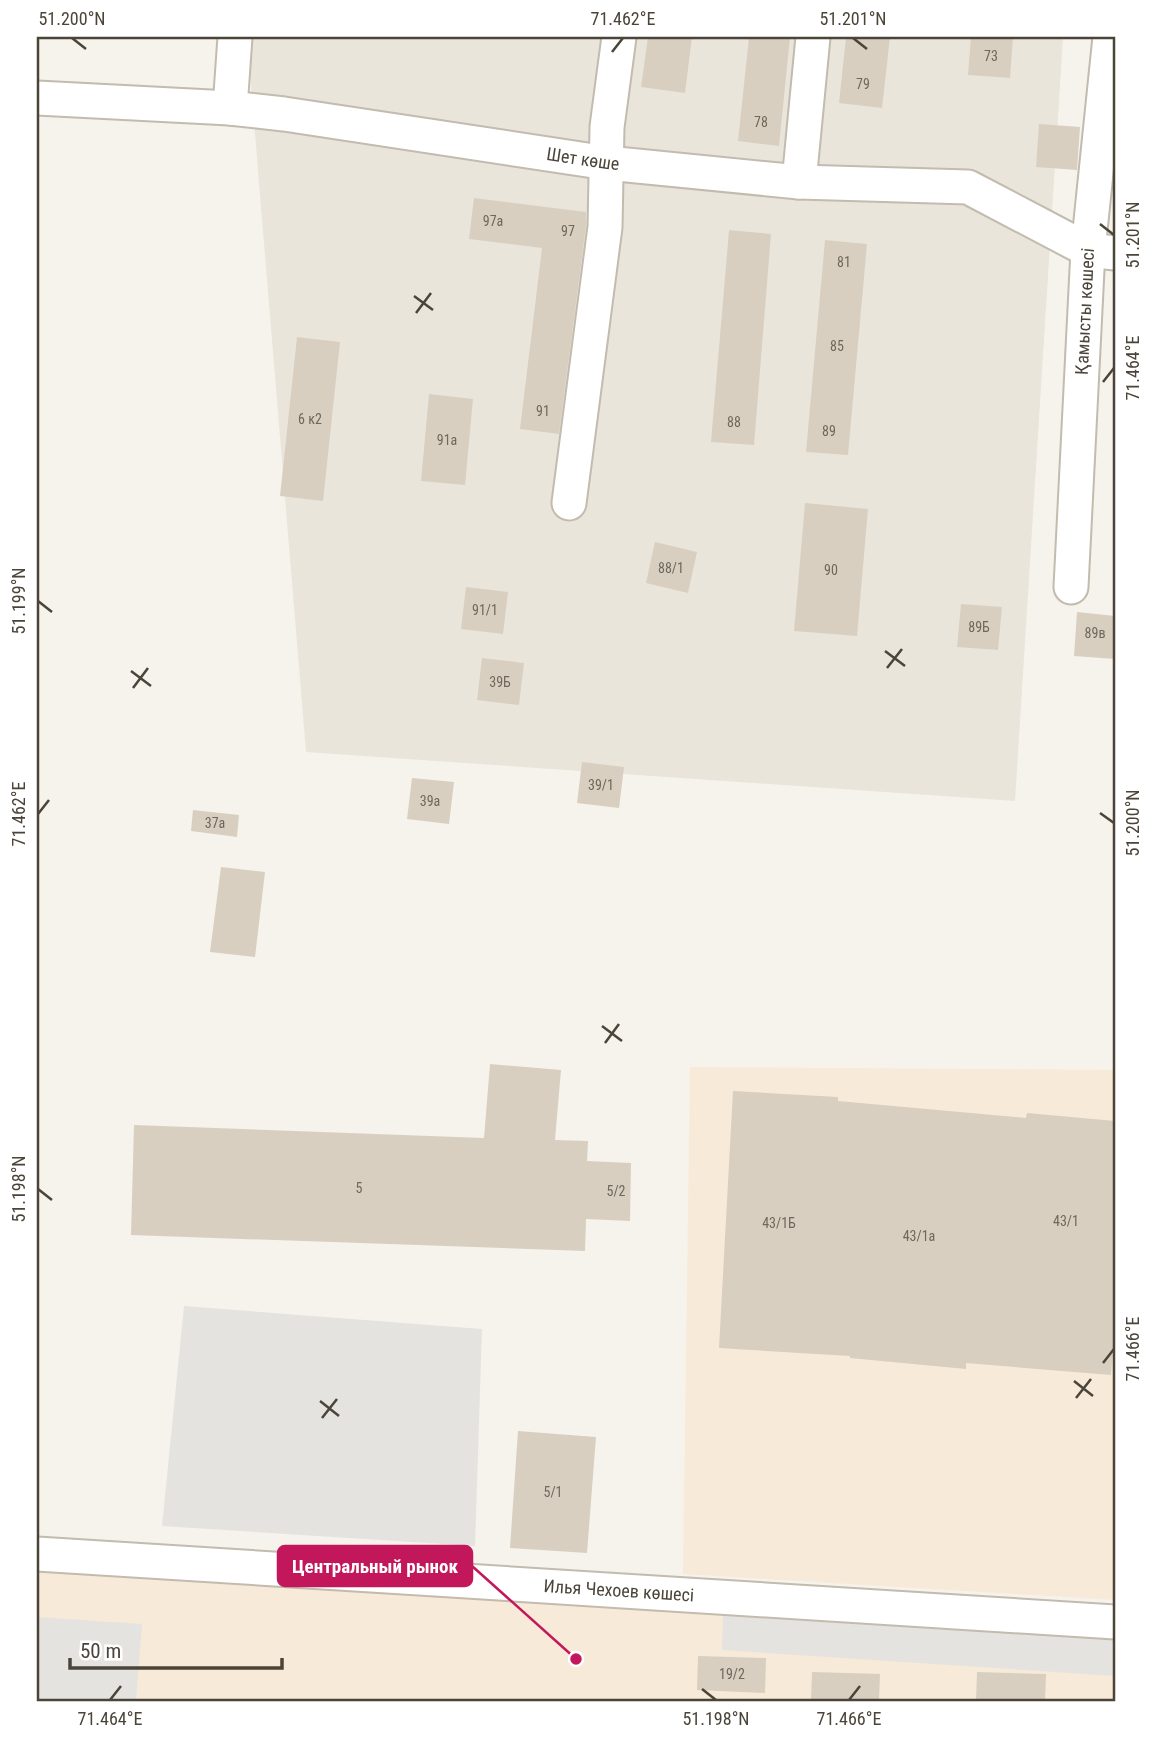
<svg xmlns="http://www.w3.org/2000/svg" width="1152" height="1738" font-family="'Roboto Condensed',sans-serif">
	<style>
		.residential { fill: #eae5da }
		.commercial { fill: #f7ead8 }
		.parking { fill: #e5e3e0 }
		.building { fill: #d8cfc1 }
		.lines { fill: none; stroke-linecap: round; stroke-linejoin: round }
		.minor-casing { stroke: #c2bbae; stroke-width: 37 }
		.minor { stroke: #fff; stroke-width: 33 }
		.ticks { fill: none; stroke: #4b4439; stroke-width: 2.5 }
		.labels { text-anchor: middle; stroke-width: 6; stroke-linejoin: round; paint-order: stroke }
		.number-label { font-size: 14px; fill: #6e675b }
		.street-label { font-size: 18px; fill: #4b4439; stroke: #fff }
		.leader { fill: none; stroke: #c2185b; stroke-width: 2.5 }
		.callout-dot { fill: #c2185b; stroke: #fff; stroke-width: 2.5 }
		.callout { fill: #c2185b; stroke: #c2185b; stroke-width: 2.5 }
		.callout-label { font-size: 19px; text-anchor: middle; font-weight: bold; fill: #fff }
		.neatline { fill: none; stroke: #4b4439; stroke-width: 2.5 }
		.ticks-label { font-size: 18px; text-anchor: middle; fill: #4b4439 }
	</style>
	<rect width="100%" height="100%" fill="#f6f3ec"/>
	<path class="residential" d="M 247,37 L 1063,37 L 1015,801 L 306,752 Z"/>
	<path class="commercial" d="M 690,1067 L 1115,1070 L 1115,1600 L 683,1574 Z
		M 37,1538 L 1115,1617 L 1115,1701 L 37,1701 Z"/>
	<path class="parking" d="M 184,1306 L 482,1329 L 475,1546 L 162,1526 Z
		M 723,1614 L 1115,1637 L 1115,1676 L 722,1650 Z
		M 37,1617 L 142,1624 L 136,1701 L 37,1701 Z"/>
	<path class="building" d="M 648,37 L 692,37 L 685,93 L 641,87 Z
		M 749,37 L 790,37 L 779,146 L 738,141 Z
		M 846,37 L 890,37 L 882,108 L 839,103 Z
		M 971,37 L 1013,37 L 1010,78 L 968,75 Z
		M 1039,124 L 1080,127 L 1077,170 L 1036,167 Z
		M 474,198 L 586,212 L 586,226 L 559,434 L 520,429 L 542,248 L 469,239 Z
		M 729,230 L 771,234 L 754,445 L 711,442 Z
		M 825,240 L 867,244 L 848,455 L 806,452 Z
		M 297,337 L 340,342 L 323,501 L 280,496 Z
		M 429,394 L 473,399 L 465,485 L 421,481 Z
		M 805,503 L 868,509 L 857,636 L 794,631 Z
		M 655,542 L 697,552 L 688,593 L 646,583 Z
		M 466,587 L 508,592 L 503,634 L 461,629 Z
		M 961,604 L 1002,607 L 998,650 L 957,647 Z
		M 1077,612 L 1115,616 L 1115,659 L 1074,656 Z
		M 482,658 L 524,663 L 519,705 L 477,700 Z
		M 582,762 L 624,767 L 619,808 L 577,803 Z
		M 412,778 L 454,782 L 449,824 L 407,819 Z
		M 193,810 L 239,815 L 237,837 L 191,831 Z
		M 221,867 L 265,872 L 255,957 L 210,952 Z
		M 490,1064 L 561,1070 L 555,1140 L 588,1141 L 587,1161 L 631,1163 L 630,1221 L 586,1219 L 585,1251 L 131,1235 L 134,1125 L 484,1138 Z
		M 733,1091 L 838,1097 L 838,1101 L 1026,1118 L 1027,1113 L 1115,1121 L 1115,1322 L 1111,1375 L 966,1363 L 966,1369 L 850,1358 L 850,1356 L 719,1348 Z
		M 518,1431 L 596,1437 L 587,1553 L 510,1548 Z
		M 698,1656 L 766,1658 L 765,1693 L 697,1690 Z
		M 812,1672 L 880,1674 L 879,1701 L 811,1701 Z
		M 977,1672 L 1046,1674 L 1045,1701 L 976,1701 Z"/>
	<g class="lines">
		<defs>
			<g id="minor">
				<path id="s1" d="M 37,98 L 230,108 L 284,114 L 607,163 L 799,182 L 968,187 L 1088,250 L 1115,253"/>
				<path d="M 230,108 L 235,37"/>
				<path d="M 799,182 L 813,37"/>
				<path d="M 569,503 L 605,227 L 607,127 L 619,37"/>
				<path id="s2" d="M 1071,587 L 1088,250 L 1110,37"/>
				<path id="s3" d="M 37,1554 L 1115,1622"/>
			</g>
		</defs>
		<use href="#minor" class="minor-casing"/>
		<use href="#minor" class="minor"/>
	</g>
	<path class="ticks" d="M 72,38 L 86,49M 853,38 L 867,49M 612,52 L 623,38M 1100,224 L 1114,235M 414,296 L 433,310M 416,313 L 431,293M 1103,382 L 1114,368M 38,601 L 52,612M 885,651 L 905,666M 887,668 L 902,649M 131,671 L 151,686M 133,688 L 148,668M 1100,813 L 1114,823M 38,814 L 49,800M 602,1026 L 622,1041M 605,1043 L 619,1024M 38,1189 L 52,1200M 1103,1363 L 1114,1349M 1074,1381 L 1093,1396M 1076,1398 L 1091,1379M 320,1401 L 339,1416M 322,1418 L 337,1399M 702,1689 L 716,1700M 110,1700 L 121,1686M 849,1700 L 860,1686"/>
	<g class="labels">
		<g class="number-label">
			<text x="991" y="61">73</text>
			<text x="863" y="89">79</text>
			<text x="761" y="127">78</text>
			<text x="493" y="226">97а</text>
			<text x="568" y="236">97</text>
			<text x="844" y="267">81</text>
			<text x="837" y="351">85</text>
			<text x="543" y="416">91</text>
			<text x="310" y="424">6 к2</text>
			<text x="734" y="427">88</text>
			<text x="829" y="436">89</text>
			<text x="447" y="445">91а</text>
			<text x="671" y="573">88/1</text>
			<text x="831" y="575">90</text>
			<text x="485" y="615">91/1</text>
			<text x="979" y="632">89Б</text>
			<text x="1095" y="638">89в</text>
			<text x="500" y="687">39Б</text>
			<text x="601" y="790">39/1</text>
			<text x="430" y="806">39а</text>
			<text x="215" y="828">37а</text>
			<text x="359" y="1193">5</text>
			<text x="616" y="1196">5/2</text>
			<text x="1066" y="1226">43/1</text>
			<text x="779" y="1228">43/1Б</text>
			<text x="919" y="1241">43/1а</text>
			<text x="553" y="1497">5/1</text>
			<text x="732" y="1679">19/2</text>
		</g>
		<g class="street-label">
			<text dy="6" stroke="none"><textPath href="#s1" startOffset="550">Шет көше</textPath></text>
			<text dy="6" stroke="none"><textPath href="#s2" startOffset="276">Қамысты көшесі</textPath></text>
			<text dy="6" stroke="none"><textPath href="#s3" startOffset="583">Илья Чехоев көшесі</textPath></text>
		</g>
	</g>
	<path class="leader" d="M576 1659L472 1566"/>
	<circle class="callout-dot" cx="576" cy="1659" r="7"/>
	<rect class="callout" x="278" y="1546" width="194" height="40" rx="7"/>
	<g class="callout-label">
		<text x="375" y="1573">Центральный рынок</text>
	</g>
	<rect width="1152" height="1738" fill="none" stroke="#ffffff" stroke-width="77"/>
	<path d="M70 1658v10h212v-10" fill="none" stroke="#4b4439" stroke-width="3.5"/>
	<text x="80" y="1658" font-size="21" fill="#4b4439" stroke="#ffffff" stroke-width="5" paint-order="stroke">50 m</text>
	<rect x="38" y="38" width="1076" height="1662" class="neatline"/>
	<g class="ticks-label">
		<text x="72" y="25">51.200°N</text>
		<text x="623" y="25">71.462°E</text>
		<text x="853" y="25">51.201°N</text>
		<text transform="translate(1133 235) rotate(-90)" y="6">51.201°N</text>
		<text transform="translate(1133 368) rotate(-90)" y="6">71.464°E</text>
		<text transform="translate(19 601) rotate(-90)" y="6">51.199°N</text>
		<text transform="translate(19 814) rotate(-90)" y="6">71.462°E</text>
		<text transform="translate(1133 823) rotate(-90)" y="6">51.200°N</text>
		<text transform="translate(19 1189) rotate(-90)" y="6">51.198°N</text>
		<text transform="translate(1133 1349) rotate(-90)" y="6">71.466°E</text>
		<text x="110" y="1725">71.464°E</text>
		<text x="716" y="1725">51.198°N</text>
		<text x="849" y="1725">71.466°E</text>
	</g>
</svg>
